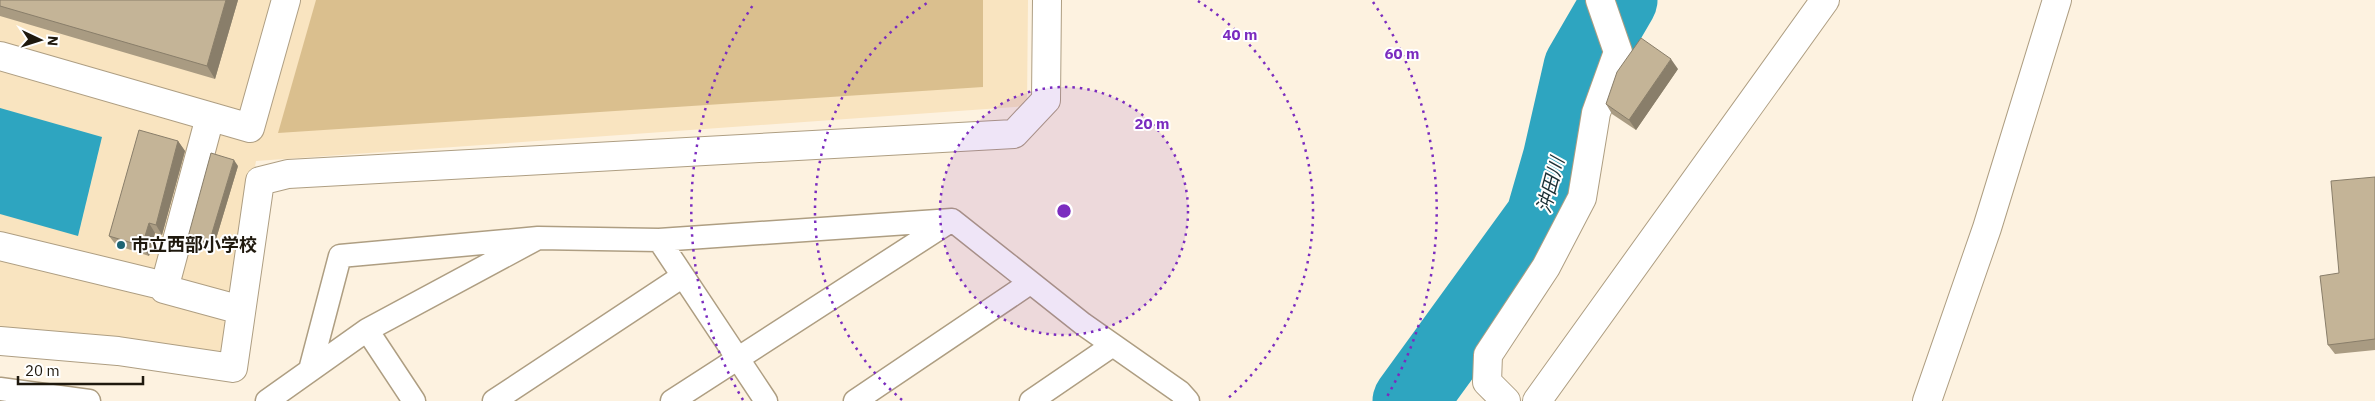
<svg xmlns="http://www.w3.org/2000/svg" width="2375" height="401" font-family="'IBM Plex Sans','Noto Sans JP',sans-serif">
	<style>
		.built { fill: #f9e4c0 }
		.green { fill: #dabf8e }
		.water { fill: #2ea5c0 }
		.lines { fill: none; stroke-linecap: round; stroke-linejoin: round }
		.river { stroke: #2ea5c0; stroke-width: 75 }
		.service-casing { stroke: #ae9e82; stroke-width: 25 }
		.minor-casing { stroke: #ae9e82; stroke-width: 30 }
		.tertiary-casing { stroke: #ae9e82; stroke-width: 30 }
		.service { stroke: #fff; stroke-width: 22 }
		.minor { stroke: #fff; stroke-width: 28 }
		.tertiary { stroke: #fff; stroke-width: 28 }
		.wall { fill: #a99b82 }
		.shaded-wall { fill: #897e6a }
		.building { fill: #c4b497; stroke: #897e6a }
		.ring { fill: none; stroke: #7b2cbf; stroke-width: 2.5; stroke-dasharray: 2.5 5 }
		.poi-dot { fill: #1e6474; stroke: #fff; stroke-width: 2 }
		.labels { text-anchor: middle; stroke-width: 4; stroke-linejoin: round; paint-order: stroke }
		.poi-label { font-size: 18px; font-weight: bold; fill: #1f190e; stroke: #fff; text-anchor: start }
		.water-label { font-size: 19px; font-style: italic; fill: #1c3035; stroke: #fff }
		.centre { fill: #7b2cbf; stroke: #fff; stroke-width: 2.5 }
		.ring-label { font-size: 15px; text-anchor: middle; font-weight: bold; fill: #7b2cbf; stroke: #fff; stroke-width: 4; stroke-linejoin: round; paint-order: stroke }
	</style>
	<rect width="100%" height="100%" fill="#fdf2e0"/>
	<path class="built" d="M 0,0 L 1028,0 L 1027,106 L 256,161 L 222,353 L 0,328 Z"/>
	<path class="green" d="M 316,0 L 983,0 L 983,87 L 278,133 Z"/>
	<path class="water" d="M 0,108 L 102,137 L 78,236 L 0,214 Z"/>
	<g class="lines">
		<path class="river" d="M 1410,401 L 1543,218 L 1560,159 L 1581,67 L 1620,0"/>
		<defs>
			<path id="service" d="M 538,238 L 659,240 L 952,220 L 1083,324 L 1180,392 L 1188,401
				M 659,240 L 766,401
				M 310,370 L 340,256 L 538,238 L 367,330
				M 0,389 L 89,401
				M 267,401 L 367,330 L 414,401
				M 494,401 L 683,276
				M 672,401 L 949,222
				M 855,401 L 1030,283
				M 1031,401 L 1113,345"/>
			<path id="minor" d="M 0,56 L 250,128 L 286,0
				M 210,117 L 164,289 L 241,310
				M 0,246 L 165,286
				M 0,341 L 118,351 L 233,368 L 260,181 L 288,174 L 1014,134 L 1046,100 L 1047,0
				M 1506,401 L 1487,382 L 1488,355 L 1546,267 L 1582,198 L 1596,113 L 1618,52 L 1600,0
				M 1927,401 L 1987,228 L 2057,0"/>
			<path id="tertiary" d="M 1537,401 L 1825,0"/>
		</defs>
		<use href="#service" class="service-casing"/>
		<use href="#minor" class="minor-casing"/>
		<use href="#tertiary" class="tertiary-casing"/>
		<use href="#service" class="service"/>
		<use href="#minor" class="minor"/>
		<use href="#tertiary" class="tertiary"/>
	</g>
	<path class="wall" d="M 0,0 L 238,0 L 215,79 L 0,16 Z
		M 1678,69 L 1636,130 L 1612,114 L 1606,104 Z
		M 178,141 L 185,151 L 162,235 L 155,233 L 149,256 L 116,245 L 109,236 Z
		M 238,166 L 213,249 L 192,243 L 188,237 Z
		M 2375,177 L 2375,350 L 2335,354 L 2328,345 L 2339,273 Z"/>
	<path class="shaded-wall" d="M 226,0 L 238,0 L 215,79 L 207,66 Z
		M 1671,59 L 1678,69 L 1636,130 L 1629,120 Z
		M 178,141 L 185,151 L 162,235 L 156,225 Z
		M 234,160 L 238,166 L 213,249 L 209,243 Z
		M 149,223 L 155,233 L 149,256 L 142,246 Z"/>
	<path class="building" d="M 0,0 L 226,0 L 207,66 L 0,6 Z
		M 1641,38 L 1671,59 L 1629,120 L 1606,104 L 1617,72 Z
		M 139,130 L 178,141 L 156,225 L 149,223 L 142,246 L 109,236 Z
		M 211,153 L 234,160 L 209,243 L 188,237 Z
		M 2375,177 L 2375,339 L 2328,345 L 2320,276 L 2339,273 L 2331,181 Z"/>
	<circle cx="1064" cy="211" r="124" fill="#7b2cbf" fill-opacity=".12"/>
	<g class="ring">
		<circle cx="1064" cy="211" r="124"/>
		<path d="M902 400A249 249 0 0 1 930 1M1198 1A249 249 0 0 1 1226 400"/>
		<path d="M743 400A373 373 0 0 1 755 2M1373 2A373 373 0 0 1 1385 400"/>
	</g>
	<circle class="poi-dot" cx="121" cy="245" r="5"/>
	<g class="labels">
		<g class="poi-label">
			<text x="131" y="251">市立西部小学校</text>
		</g>
		<g class="water-label">
			<text transform="translate(1550 185) rotate(-75)" y="7">沖田川</text>
		</g>
	</g>
	<circle cx="1064" cy="211" r="8" class="centre"/>
	<g class="ring-label">
		<text x="1240" y="40">40 m</text>
		<text x="1402" y="59">60 m</text>
		<text x="1152" y="129">20 m</text>
	</g>
	<g transform="translate(40 40) rotate(94)" stroke="#ffffff" stroke-width="4" paint-order="stroke">
	<path d="M0-4L9 19L0 12L-9 19Z" fill="#1f190e"/>
	<text y="-8" font-size="14" font-weight="bold" text-anchor="middle" fill="#1f190e">N</text>
	</g>
	<path d="M18 376v8h125v-8" fill="none" stroke="#1f190e" stroke-width="2.5"/>
	<text x="25" y="376" font-size="15" fill="#1f190e" stroke="#ffffff" stroke-width="4" paint-order="stroke">20 m</text>
</svg>
